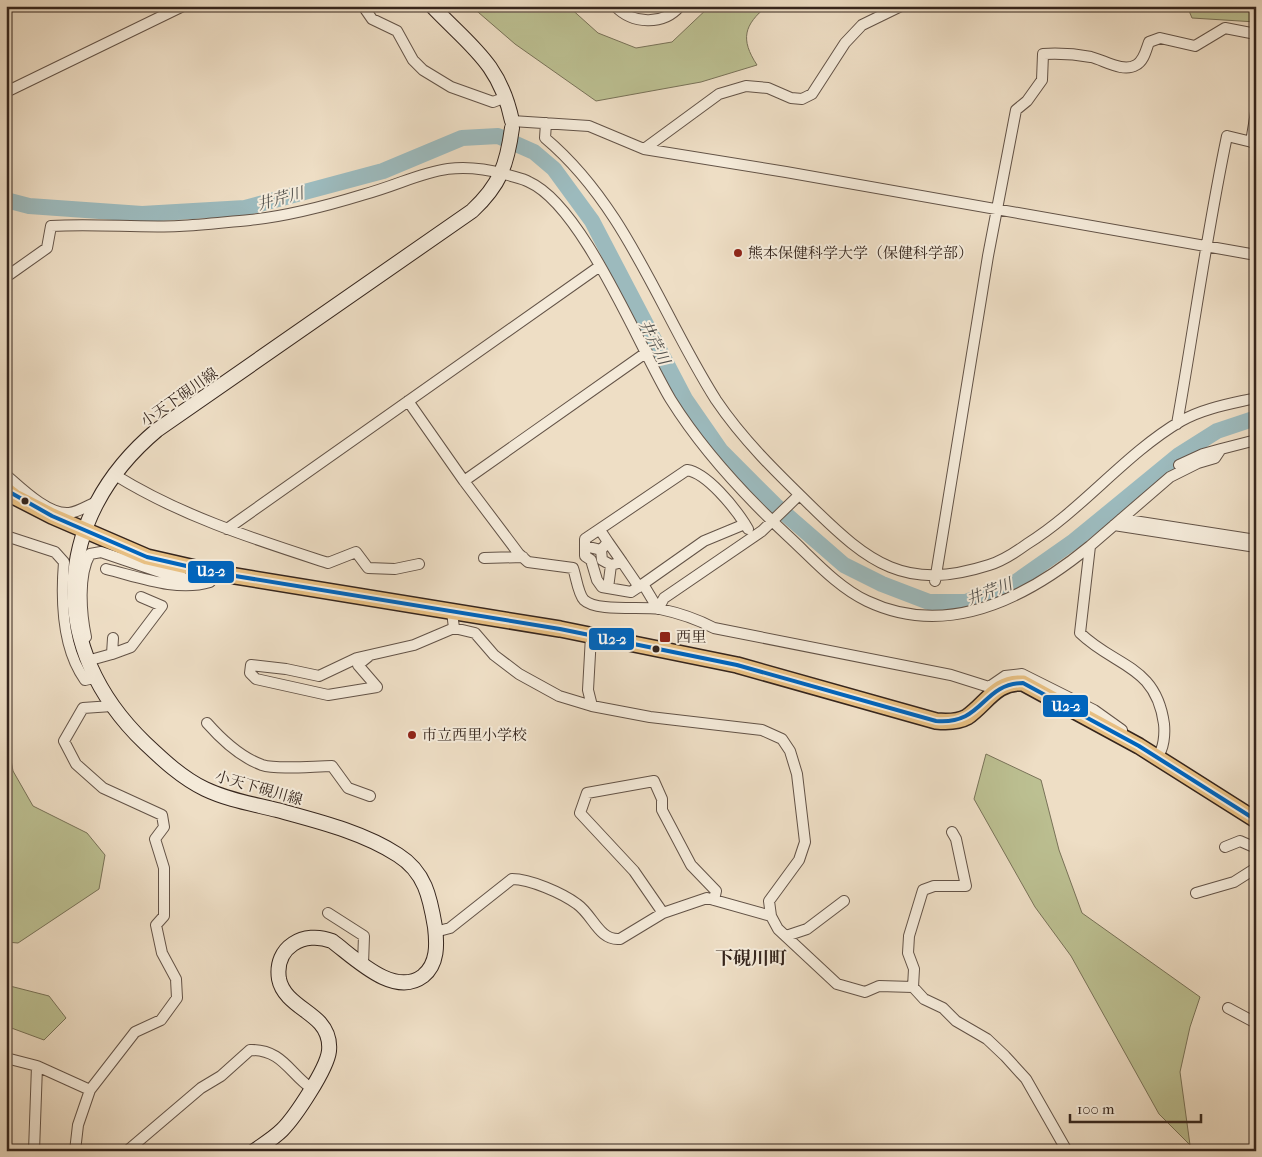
<svg xmlns="http://www.w3.org/2000/svg" width="1262" height="1157" font-family="'IM FELL French Canon','Noto Serif JP',serif">
	<style>
		.green { fill: #bcc092; stroke: #787258 }
		.lines { fill: none; stroke-linecap: round; stroke-linejoin: round }
		.river { stroke: #9cbabd; stroke-width: 16 }
		.minor-casing { stroke: #635347; stroke-width: 12 }
		.secondary-casing { stroke: #35251d; stroke-width: 16 }
		.primary-casing { stroke: #35251d; stroke-width: 18 }
		.minor { stroke: #f4ead9; stroke-width: 10 }
		.secondary { stroke: #f4ead9; stroke-width: 14 }
		.primary { stroke: #e7bf82; stroke-width: 15 }
		.bus-1-casing { stroke: #f4ead9; stroke-width: 8 }
		.bus-1 { stroke: #0065bd; stroke-width: 4 }
		.poi-dot { fill: #8f2418; stroke: #f4ead9; stroke-width: 2 }
		.bus-dot { fill: #35251d; stroke: #f4ead9; stroke-width: 2 }
		.labels { text-anchor: middle; stroke-width: 4; stroke-linejoin: round; paint-order: stroke }
		.poi-label { font-size: 15px; fill: #35251d; stroke: #f4ead9; text-anchor: start }
		.street-label { font-size: 15px; fill: #35251d; stroke: #f4ead9 }
		.water-label { font-size: 16px; font-style: italic; fill: #54524d; stroke: #f4ead9 }
		.quarter-label { font-size: 18px; font-weight: bold; fill: #35251d; stroke: #f4ead9 }
		.line-badge { stroke: #f4ead9; stroke-width: 2 }
		.badge-label { font-size: 14px; text-anchor: middle; font-weight: bold; fill: #fff }
	</style>
	<rect width="100%" height="100%" fill="#eedec5"/>
	<filter id="stains"><feTurbulence type="fractalNoise" baseFrequency=".004" numOctaves="4"/><feColorMatrix values="0 0 0 0 .2 0 0 0 0 .09 0 0 0 0 .02 0 0 0 .5 -.17"/></filter>
	<radialGradient id="worn" r=".72"><stop offset=".6" stop-color="#630" stop-opacity="0"/><stop offset="1" stop-color="#630" stop-opacity=".3"/></radialGradient>
	<path class="green" d="M 471,6 L 568,6 L 598,33 L 636,48 L 672,42 L 710,6 L 767,6 C 744,25 740,39 757,65 L 701,82 L 596,101 L 515,44 Z
		M 1187,6 L 1256,6 L 1256,22 L 1192,18 Z
		M 6,732 L 13,771 L 33,806 L 87,833 L 105,855 L 99,889 L 18,943 L 6,942 Z
		M 986,754 L 1041,780 L 1059,850 L 1082,913 L 1200,997 L 1190,1027 L 1180,1072 L 1190,1145 L 1159,1114 L 1071,956 L 1035,907 L 974,799 Z
		M 6,985 L 49,996 L 66,1018 L 44,1040 L 6,1026 Z"/>
	<g class="lines">
		<path class="river" d="M 6,200 L 29,206 L 142,214 L 245,208 L 383,171 L 462,138 L 498,136 L 534,152 L 554,169 L 592,221 L 685,399 L 721,451 L 775,505 L 844,565 L 882,584 L 929,602 L 966,602 L 1013,584 L 1074,541 L 1179,455 L 1217,431 L 1256,418"/>
		<defs>
			<path id="minor" d="M 363,6 L 372,19 L 397,31 L 413,60 L 423,70 L 451,87 L 493,102 L 506,97
				M 615,6 C 632,24 663,26 680,6
				M 6,92 L 183,6
				M 512,121 L 589,126 L 644,149 L 786,172 L 1256,255
				M 546,123 L 545,138 C 627,207 660,312 716,400 C 743,440 777,473 811,506 C 869,563 905,592 989,565 C 1002,561 1016,552 1027,544 C 1083,509 1125,454 1181,421 C 1204,408 1230,404 1256,398
				M 1251,142 L 1256,112
				M 644,149 L 719,94 L 746,86 L 768,88 L 791,98 L 802,99 L 812,94 L 845,43 L 862,25 L 901,6
				M 6,277 L 47,248 L 51,226 C 94,223 137,228 179,226 C 203,225 226,222 250,220 C 288,216 326,206 362,195 C 420,179 442,157 505,174 C 513,177 522,178 529,182 C 583,206 639,347 671,400 C 703,451 744,495 788,536 C 812,558 837,587 867,601 C 947,639 1027,598 1090,546 L 1080,633 C 1115,667 1156,665 1164,724 C 1165,734 1164,749 1157,757
				M 408,401 L 464,481 L 519,554 L 528,562 L 573,568 C 576,576 578,594 584,600 C 596,612 642,606 660,609 C 679,613 697,619 714,628 L 951,675 L 989,687 L 1005,676 L 1022,674 L 1094,710 L 1122,730
				M 1177,424 C 1194,328 1207,231 1227,136 L 1256,143
				M 1179,465 L 1203,454 L 1221,449
				M 6,475 C 21,488 48,515 69,513 C 79,512 90,504 99,501
				M 115,475 C 181,516 254,539 328,563 L 356,552 L 368,568 L 395,569 L 419,564
				M 464,481 L 647,352
				M 1121,519 L 1256,540
				M 1114,525 L 1256,547
				M 227,529 L 600,266
				M 600,530 L 608,542 L 601,550
				M 6,536 L 55,552 L 64,562 C 61,599 62,648 85,680 L 94,678
				M 608,542 L 622,562
				M 585,546 L 601,550 L 602,560 L 611,565 L 608,588
				M 1090,546 L 1170,477 L 1198,463 L 1215,458 L 1221,449 L 1256,440
				M 484,558 L 523,557
				M 611,565 L 622,562 L 639,587
				M 106,569 C 139,577 177,592 210,582 L 217,573
				M 935,581 L 988,256 L 1016,110 L 1027,101 L 1042,80 L 1043,54 C 1059,53 1075,54 1091,57 C 1104,60 1123,73 1136,65 C 1144,61 1146,50 1149,42 L 1160,38 L 1195,46 L 1225,28 L 1256,34
				M 643,584 L 631,592 L 602,587 L 597,580 L 591,560 L 585,556 L 585,539 L 687,470 C 707,473 734,507 745,524
				M 658,609 L 664,598 L 762,531 L 796,498
				M 658,609 L 643,584 L 704,541 L 745,524 L 748,529
				M 454,628 L 475,633 L 494,655 L 519,674 L 559,696 L 592,706
				M 591,636 L 588,690 L 592,706 L 650,717 L 762,730 L 782,739 L 790,751 L 797,774 L 805,842 L 799,860 L 769,901 L 771,916 L 778,929 L 837,984 L 865,992 L 879,986 L 913,987 L 924,999 L 943,1008 L 956,1021 L 987,1039 L 1005,1056 L 1026,1079 L 1067,1151
				M 86,637 C 81,613 78,575 90,554 L 101,552 L 160,572 L 182,577 L 184,585
				M 112,654 L 131,647 L 162,606 L 141,597
				M 369,656 L 358,665 L 377,687
				M 87,661 L 112,654 L 113,638
				M 377,687 L 328,695 L 256,679 L 250,673 L 251,665 L 286,669 L 319,676 L 357,658 L 414,645 L 454,628 L 452,612
				M 207,723 C 222,740 240,757 262,765 C 277,770 315,766 332,766 L 348,788 L 370,796
				M 1225,847 L 1240,841 L 1256,848
				M 1196,893 L 1234,882 L 1256,868
				M 328,913 L 364,936 L 363,964
				M 663,913 L 634,871 L 580,813 L 587,793 L 654,781 L 662,799 L 662,810 L 691,865 L 716,891 L 714,900
				M 435,932 L 450,928 L 512,879 C 530,879 562,893 577,904 C 593,915 599,941 620,939 L 663,913 L 707,898 L 771,916
				M 786,936 L 807,929 L 844,901
				M 913,987 L 914,969 L 908,953 L 909,936 L 923,890 L 934,886 L 966,886 L 956,839 L 952,832
				M 1228,1008 L 1256,1023
				M 6,1058 L 37,1066 L 90,1090
				M 34,1151 L 37,1066
				M 75,1151 L 78,1125 L 90,1090 L 135,1032 L 161,1020 L 177,998 L 176,979 L 162,953 L 156,925 L 164,916 L 164,868 L 155,839 L 164,827 L 162,815 L 103,788 L 76,764 L 64,741 L 83,708 L 112,706
				M 127,1151 L 201,1088 L 221,1076 L 250,1050 C 282,1049 290,1074 311,1088"/>
			<path id="secondary" d="M 432,6 C 470,46 500,63 512,121
				M 254,1151 C 264,1144 274,1138 282,1130 C 295,1117 327,1069 329,1051 C 330,1041 327,1031 320,1023 C 307,1009 283,1000 279,979 C 274,947 304,930 332,941 C 355,958 394,998 423,976 C 438,964 437,944 435,927 C 430,897 425,872 398,855 C 363,832 317,821 277,810 C 253,804 228,800 205,789 C 182,778 163,760 145,743 C 46,648 52,518 157,430 L 472,211 C 500,185 507,165 512,128"/>
			<path id="primary" d="M 6,490 L 15,497 L 52,516 L 147,557 L 217,573 L 560,629 L 737,665 L 936,721 C 946,722 958,722 967,717 C 987,703 996,681 1023,683 L 1139,746 L 1256,820"/>
		</defs>
		<use href="#minor" class="minor-casing"/>
		<use href="#secondary" class="secondary-casing"/>
		<use href="#primary" class="primary-casing"/>
		<use href="#minor" class="minor"/>
		<use href="#secondary" class="secondary"/>
		<use href="#primary" class="primary"/>
		<defs>
			<path id="bus-1" d="M 6,490 L 52,516 L 147,557 L 217,573 L 560,629 L 737,665 L 936,721 C 984,725 981,684 1023,683 L 1139,746 L 1256,820"/>
		</defs>
		<use href="#bus-1" class="bus-1-casing"/>
		<use href="#bus-1" class="bus-1"/>
	</g>
	<g class="poi-dot">
		<circle cx="738" cy="253" r="5"/>
		<rect x="659" y="631" width="12" height="12" rx="2.5"/>
		<circle cx="412" cy="735" r="5"/>
	</g>
	<g class="bus-dot">
		<circle cx="25" cy="501" r="4.5"/>
		<circle cx="656" cy="649" r="4.5"/>
	</g>
	<g class="labels">
		<g class="poi-label">
			<text x="748" y="258">熊本保健科学大学（保健科学部）</text>
			<text x="676" y="642">西里</text>
			<text x="422" y="740">市立西里小学校</text>
		</g>
		<g class="street-label">
			<text transform="translate(179 397) rotate(-35)" y="5">小天下硯川線</text>
			<text transform="translate(259 788) rotate(16)" y="5">小天下硯川線</text>
		</g>
		<g class="water-label">
			<text transform="translate(280 198) rotate(-15)" y="6">井芹川</text>
			<text transform="translate(655 342) rotate(63)" y="6">井芹川</text>
			<text transform="translate(989 591) rotate(-21)" y="6">井芹川</text>
		</g>
		<g class="quarter-label">
			<text x="751" y="964">下硯川町</text>
		</g>
	</g>
	<g class="line-badge">
		<rect x="187" y="560" width="48" height="24" rx="5" fill="#0065bd"/>
		<rect x="588" y="627" width="47" height="24" rx="5" fill="#0065bd"/>
		<rect x="1042" y="694" width="47" height="24" rx="5" fill="#0065bd"/>
	</g>
	<g class="badge-label">
		<text x="211" y="576">U2-2</text>
		<text x="612" y="644">U2-2</text>
		<text x="1066" y="711">U2-2</text>
	</g>
	<rect width="1262" height="1157" fill="none" stroke="#eedec5" stroke-width="25"/>
	<rect x="8" y="8" width="1247" height="1142" fill="none" stroke="#35251d" stroke-width="2.5"/>
	<rect x="12" y="12" width="1237" height="1132" fill="none" stroke="#35251d"/>
	<path d="M1070 1114v8h131v-8" fill="none" stroke="#35251d" stroke-width="2.5"/>
	<text x="1077" y="1114" font-size="15" fill="#35251d" stroke="#f4ead9" stroke-width="4" paint-order="stroke">100 m</text>
	<rect width="100%" height="100%" filter="url(#stains)"/>
	<rect width="100%" height="100%" fill="url(#worn)"/>
</svg>
